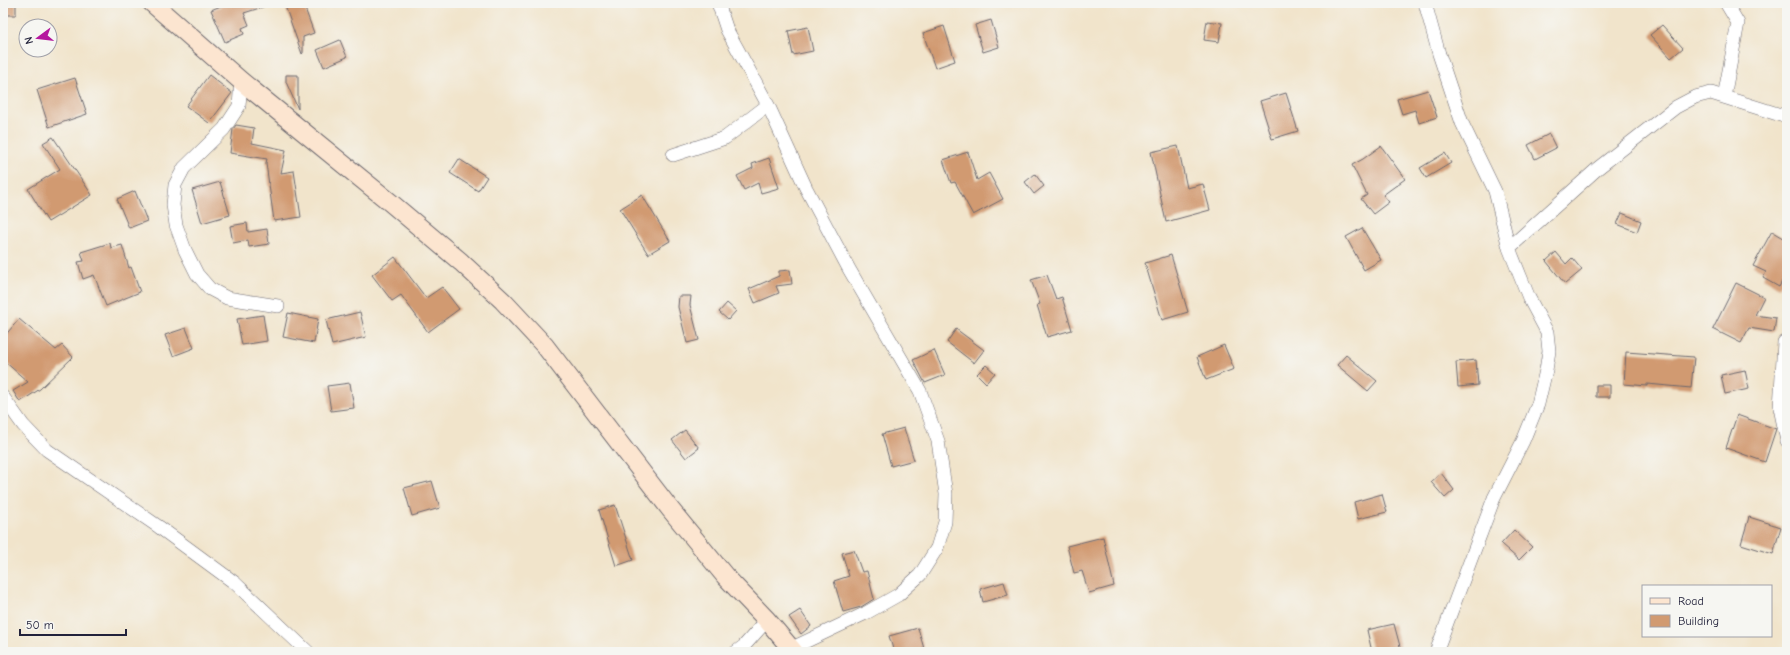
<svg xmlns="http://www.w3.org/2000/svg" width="1790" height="655" font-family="'Comic Neue',sans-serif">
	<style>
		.building { fill: #d19a71 }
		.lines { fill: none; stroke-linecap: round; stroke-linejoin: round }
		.minor-casing { stroke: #6a666d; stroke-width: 14 }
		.secondary-casing { stroke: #6a666d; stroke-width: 20 }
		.minor { stroke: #fff; stroke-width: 13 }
		.secondary { stroke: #fce5d0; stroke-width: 18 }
	</style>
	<rect width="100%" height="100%" fill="#f6f6f2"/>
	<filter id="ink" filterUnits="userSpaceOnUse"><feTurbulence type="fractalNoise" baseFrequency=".025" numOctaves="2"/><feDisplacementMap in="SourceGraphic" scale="8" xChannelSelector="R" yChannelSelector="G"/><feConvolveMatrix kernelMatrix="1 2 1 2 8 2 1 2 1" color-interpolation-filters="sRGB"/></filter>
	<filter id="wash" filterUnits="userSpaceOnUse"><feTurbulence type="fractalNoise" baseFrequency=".012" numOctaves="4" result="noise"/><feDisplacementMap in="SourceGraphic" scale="16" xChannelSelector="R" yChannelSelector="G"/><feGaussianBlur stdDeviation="0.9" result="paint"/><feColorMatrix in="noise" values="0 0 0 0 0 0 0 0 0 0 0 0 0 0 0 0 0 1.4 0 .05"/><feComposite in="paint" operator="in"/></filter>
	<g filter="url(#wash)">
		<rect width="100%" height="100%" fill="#f1e4cb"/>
		<g id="blocks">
			<path class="building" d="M 3,3 L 16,3 L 16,15 L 3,15 Z
				M 228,3 L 269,3 L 269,5 L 244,13 L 249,25 L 242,28 L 244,34 L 225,42 L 211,10 Z
				M 284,3 L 303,3 L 314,33 L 303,37 L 303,53 L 302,54 Z
				M 991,20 L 999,47 L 983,52 L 975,25 Z
				M 1207,21 L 1222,23 L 1219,42 L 1204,40 Z
				M 1662,25 L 1683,48 L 1671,58 L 1650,35 Z
				M 944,26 L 955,61 L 935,68 L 923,33 Z
				M 808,27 L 813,51 L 793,55 L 788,31 Z
				M 340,40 L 347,57 L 324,67 L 317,50 Z
				M 209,75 L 232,93 L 209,123 L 186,106 Z
				M 286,75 L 298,75 L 298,109 L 286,82 Z
				M 75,78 L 87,114 L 49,127 L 37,90 Z
				M 1428,90 L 1437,117 L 1419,123 L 1415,110 L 1402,114 L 1397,99 Z
				M 1286,93 L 1298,131 L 1272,139 L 1260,101 Z
				M 236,125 L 254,128 L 252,143 L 286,150 L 281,173 L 294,171 L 301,217 L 274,221 L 266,163 L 267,159 L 230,153 L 233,129 Z
				M 1549,134 L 1556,148 L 1535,159 L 1528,145 Z
				M 53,137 L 92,195 L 48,222 L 28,189 L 60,169 L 43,143 Z
				M 1178,146 L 1187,188 L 1203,184 L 1210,210 L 1166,222 L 1151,152 Z
				M 1381,146 L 1405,179 L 1383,195 L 1389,202 L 1373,214 L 1361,199 L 1367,195 L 1352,165 L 1363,159 Z
				M 968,152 L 977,180 L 989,173 L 1003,199 L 973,215 L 955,182 L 951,183 L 943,160 Z
				M 1445,153 L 1451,163 L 1426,178 L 1420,168 Z
				M 769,158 L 779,188 L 761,193 L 758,183 L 744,190 L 737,176 L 753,168 L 752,164 Z
				M 459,159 L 487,177 L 478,191 L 450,173 Z
				M 1035,174 L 1044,186 L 1034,194 L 1025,182 Z
				M 220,182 L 230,215 L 202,223 L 192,190 Z
				M 135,191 L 147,221 L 129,228 L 117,199 Z
				M 642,195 L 670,241 L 648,254 L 620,209 Z
				M 1622,213 L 1641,221 L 1637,232 L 1617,224 Z
				M 247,223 L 248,232 L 267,229 L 269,244 L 249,247 L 248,240 L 233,243 L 230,226 Z
				M 1362,228 L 1381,260 L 1364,270 L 1346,237 Z
				M 1772,231 L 1787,240 L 1787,272 L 1779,287 L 1763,278 L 1766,272 L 1753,266 Z
				M 110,243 L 111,248 L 122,245 L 129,268 L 131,267 L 140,292 L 106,306 L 94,275 L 83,279 L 78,262 L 84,261 L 81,252 Z
				M 1556,252 L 1566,264 L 1572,258 L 1582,270 L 1565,284 L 1546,261 Z
				M 1171,255 L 1188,312 L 1162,320 L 1145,263 Z
				M 395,257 L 426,298 L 442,287 L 459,309 L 428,332 L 401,295 L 392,301 L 372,275 Z
				M 790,270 L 792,284 L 776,286 L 779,293 L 755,303 L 749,289 L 779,276 L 779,271 Z
				M 1047,275 L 1056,299 L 1062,297 L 1072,330 L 1047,337 L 1037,305 L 1040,304 L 1031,280 Z
				M 1736,283 L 1764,297 L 1755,315 L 1776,318 L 1774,332 L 1749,328 L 1741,343 L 1713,329 Z
				M 679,296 L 691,296 L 690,305 L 699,340 L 687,343 L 678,307 Z
				M 727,303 L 736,311 L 728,320 L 719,312 Z
				M 360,312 L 366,337 L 332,345 L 326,320 Z
				M 288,313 L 318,319 L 314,343 L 283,337 Z
				M 263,315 L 267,341 L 242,345 L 237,319 Z
				M 19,319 L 56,350 L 62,345 L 73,357 L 40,389 L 20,402 L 13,391 L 28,382 L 3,360 L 3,338 Z
				M 186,328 L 194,348 L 173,356 L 165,335 Z
				M 956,329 L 984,350 L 974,363 L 947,342 Z
				M 1224,345 L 1234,369 L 1206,380 L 1197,357 Z
				M 934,350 L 945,375 L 925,383 L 913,360 Z
				M 1626,352 L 1694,357 L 1691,388 L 1647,384 L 1647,386 L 1624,384 Z
				M 1346,355 L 1377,381 L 1368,391 L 1337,365 Z
				M 1476,360 L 1478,385 L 1458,387 L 1456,362 Z
				M 986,365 L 995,373 L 986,383 L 977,374 Z
				M 1745,370 L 1749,389 L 1725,394 L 1721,375 Z
				M 350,383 L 354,408 L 331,411 L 327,386 Z
				M 1596,385 L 1610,385 L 1610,397 L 1596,397 Z
				M 1737,415 L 1776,429 L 1765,462 L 1726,448 Z
				M 904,428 L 914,460 L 891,466 L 882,434 Z
				M 685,430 L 699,448 L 686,458 L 672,440 Z
				M 1441,473 L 1454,490 L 1445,498 L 1431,482 Z
				M 432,481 L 440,508 L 412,516 L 404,488 Z
				M 1382,494 L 1387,512 L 1358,519 L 1354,502 Z
				M 615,505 L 633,560 L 616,566 L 599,510 Z
				M 1749,517 L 1781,527 L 1773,554 L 1741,544 Z
				M 1514,530 L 1532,547 L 1519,560 L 1501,544 Z
				M 1103,537 L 1114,586 L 1089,593 L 1082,571 L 1074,573 L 1067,546 Z
				M 854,550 L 862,572 L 867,571 L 874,599 L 861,607 L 843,612 L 834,581 L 849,576 L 842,553 Z
				M 1004,582 L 1008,595 L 983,602 L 980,589 Z
				M 800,610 L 811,626 L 801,634 L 789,617 Z
				M 1394,624 L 1401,650 L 1392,652 L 1372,652 L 1367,630 Z
				M 918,628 L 925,652 L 894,652 L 889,636 Z"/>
		</g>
	</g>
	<g filter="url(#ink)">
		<use href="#blocks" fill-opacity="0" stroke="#6a666d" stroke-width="1"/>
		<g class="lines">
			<defs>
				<path id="minor" d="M 718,3 L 727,30 L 768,105 L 806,188 L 849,269 L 920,391 L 938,441 L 946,494 L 945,522 L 937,548 L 920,575 L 898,595 L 866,613 L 790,649
					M 1425,3 L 1439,54 L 1462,123 L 1495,191 L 1509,248 L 1529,298 L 1547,332 L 1549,351 L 1546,370 L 1538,404 L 1523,441 L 1494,498 L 1436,652
					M 241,81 L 239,106 L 224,129 L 184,168 L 175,185 L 173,205 L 176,225 L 185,250 L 197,274 L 210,289 L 227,298 L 278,306
					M 1724,97 L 1738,23 L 1726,3
					M 673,155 L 725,138 L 768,105
					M 1509,248 L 1598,168 L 1676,107 L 1695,97 L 1711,93 L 1787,117
					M 1784,342 L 1780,408 L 1787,441
					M 3,397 L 23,425 L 47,450 L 159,527 L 235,583 L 308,652
					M 736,652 L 744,646 L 767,620"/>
				<path id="secondary" d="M 152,3 L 241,81 L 391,203 L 461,262 L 503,301 L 545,346 L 670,509 L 725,576 L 767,620 L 794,652"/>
			</defs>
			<use href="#minor" class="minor-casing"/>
			<use href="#secondary" class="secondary-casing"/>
			<use href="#minor" class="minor"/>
			<use href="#secondary" class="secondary"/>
		</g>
	</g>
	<rect width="1790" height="655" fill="none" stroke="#f6f6f2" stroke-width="16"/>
	<rect x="1642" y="585" width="130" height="52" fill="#f6f6f2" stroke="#a1a1a9"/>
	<rect x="1650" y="598" width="20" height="6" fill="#fce5d0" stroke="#a1a1a9"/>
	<text x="1678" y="605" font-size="12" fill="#22223b">Road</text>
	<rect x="1650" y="615" width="20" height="12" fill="#d19a71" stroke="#a1a1a9"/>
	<text x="1678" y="625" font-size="12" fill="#22223b">Building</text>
	<g transform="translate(38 38) rotate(255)"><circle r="19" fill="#f6f6f2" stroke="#a1a1a9"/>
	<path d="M0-3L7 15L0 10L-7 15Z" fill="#b5179e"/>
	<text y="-6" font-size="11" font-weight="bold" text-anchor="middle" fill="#22223b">N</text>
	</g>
	<path d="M20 629v6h106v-6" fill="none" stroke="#22223b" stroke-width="2"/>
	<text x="26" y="629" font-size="12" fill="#22223b" stroke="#f6f6f2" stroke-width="3" paint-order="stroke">50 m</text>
</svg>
